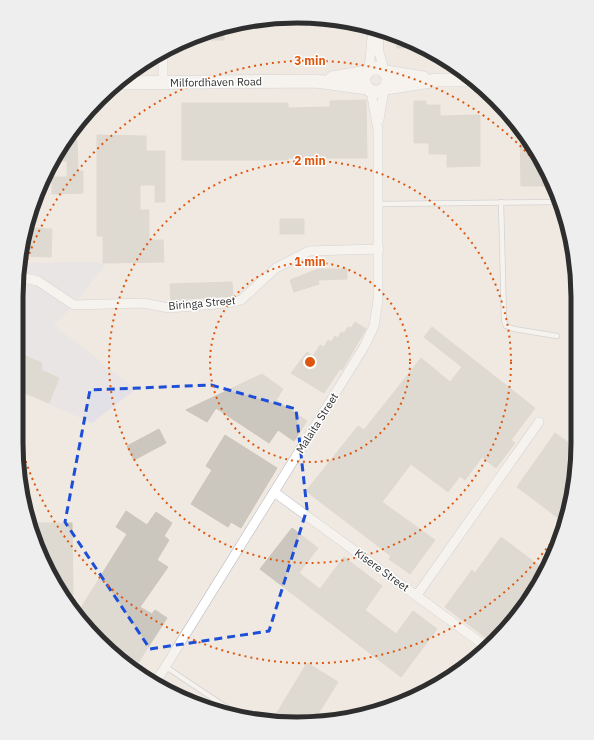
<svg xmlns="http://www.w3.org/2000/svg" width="594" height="740" font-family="'IBM Plex Sans',sans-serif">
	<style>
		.industrial { fill: #e3e1e8 }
		.building { fill: #cbc7bf; stroke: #cbc5ba }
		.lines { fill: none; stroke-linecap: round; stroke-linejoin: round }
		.lane-casing { stroke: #b4b7c1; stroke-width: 6 }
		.street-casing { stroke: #b4b7c1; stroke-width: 10 }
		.secondary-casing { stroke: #b4b7c1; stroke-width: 14 }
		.lane { stroke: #fff; stroke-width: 4.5 }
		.street { stroke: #fff; stroke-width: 9 }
		.secondary { stroke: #fff; stroke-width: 13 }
		.marked { fill: none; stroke: #1d4ed8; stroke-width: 3; stroke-dasharray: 8 5; stroke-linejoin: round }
		.ring { fill: none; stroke: #df570e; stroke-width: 2; stroke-dasharray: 2 4 }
		.labels { text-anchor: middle; stroke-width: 3; stroke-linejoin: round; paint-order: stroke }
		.street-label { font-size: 11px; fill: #2e2e2e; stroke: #fff }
		.rim { fill: none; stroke: #2e2e2e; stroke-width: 5 }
		.centre { fill: #df570e; stroke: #fff; stroke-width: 2 }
		.ring-label { font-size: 12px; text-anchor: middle; font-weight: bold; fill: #df570e; stroke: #fff; stroke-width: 3; stroke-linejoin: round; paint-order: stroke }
	</style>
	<rect width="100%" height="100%" fill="#efe9e1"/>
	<path class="industrial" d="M 95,262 L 106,264 L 74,305 L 54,325 L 136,389 L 92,423 L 16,390 L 17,278 L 20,263 Z"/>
	<path class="building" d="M 224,26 L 224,40 L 188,40 L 188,39 Z
		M 396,35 L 423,47 L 397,48 Z
		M 366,100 L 367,158 L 288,158 L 288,160 L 182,160 L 182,103 L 288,103 L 288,108 L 330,107 L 330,101 Z
		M 414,101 L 426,101 L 426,105 L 440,105 L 440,116 L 480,115 L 480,166 L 447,167 L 447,154 L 429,154 L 429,143 L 414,143 Z
		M 520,126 L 539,157 L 539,166 L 545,166 L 554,186 L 521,186 Z
		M 97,135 L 146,136 L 146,151 L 165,151 L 165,202 L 155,202 L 155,185 L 140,185 L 140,210 L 149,210 L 149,240 L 163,240 L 164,262 L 103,263 L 103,236 L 97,236 Z
		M 68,140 L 77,140 L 78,171 L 83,171 L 83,193 L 52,194 L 52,177 L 67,177 L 67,161 L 55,161 Z
		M 280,219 L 304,219 L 304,234 L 280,234 Z
		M 28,228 L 52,229 L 51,257 L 22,256 Z
		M 318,269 L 347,269 L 347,279 L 318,280 L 319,284 L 294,292 L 290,280 Z
		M 232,282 L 233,296 L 171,300 L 170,284 Z
		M 355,322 L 366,329 L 342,370 L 340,369 L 324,393 L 291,373 L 307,352 L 313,356 L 320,345 L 324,347 L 328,340 L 331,342 L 335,336 L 338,338 L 341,332 L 344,333 L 348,327 L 351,328 Z
		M 432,327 L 535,408 L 511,440 L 515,443 L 496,468 L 482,457 L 465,480 L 460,476 L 448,492 L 411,464 L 382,502 L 435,540 L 410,574 L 389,559 L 391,556 L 306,491 L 358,426 L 364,430 L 421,358 L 450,382 L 462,367 L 424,337 Z
		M 16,352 L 42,363 L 41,370 L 59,378 L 49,403 L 16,389 Z
		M 262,374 L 283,389 L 276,400 L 307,421 L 294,441 L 278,430 L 269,443 L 216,408 L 207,422 L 186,410 Z
		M 159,429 L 166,443 L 134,460 L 127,446 Z
		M 555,433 L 577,449 L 577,461 L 568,516 L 565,523 L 517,487 Z
		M 225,435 L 277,468 L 241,528 L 231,522 L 228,527 L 191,504 L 212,470 L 206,466 Z
		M 126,511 L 147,525 L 156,512 L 172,523 L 164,536 L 169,540 L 157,560 L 168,567 L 140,607 L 152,614 L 155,610 L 167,618 L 134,669 L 98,642 L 77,614 L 127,534 L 116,527 Z
		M 35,523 L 72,523 L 73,595 L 68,595 L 68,602 L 54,583 L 35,538 Z
		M 292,528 L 318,548 L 299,573 L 320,589 L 344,557 L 382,586 L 365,610 L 396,634 L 413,611 L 437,629 L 401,677 L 260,569 Z
		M 501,537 L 542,568 L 517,603 L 524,608 L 520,614 L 493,643 L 445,607 L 472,570 L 475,573 Z
		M 307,663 L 338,682 L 313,722 L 297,724 L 272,721 Z"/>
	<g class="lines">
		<defs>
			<path id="lane" d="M 501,202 L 504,320 L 506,326 L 514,329 L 557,336
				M 379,204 L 560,202
				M 166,667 L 241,717
				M 325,720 L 327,717"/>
			<path id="street" d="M 378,36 L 379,52 L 384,70
				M 369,70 L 373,28
				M 163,83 L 163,51
				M 379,120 L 384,90
				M 17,276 L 38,281 L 74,305 L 143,303 L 169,308 L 229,303 L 241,300 L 276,268 L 309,251 L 379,249
				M 274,492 L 488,648
				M 417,595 L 539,422
				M 154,685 L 364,347 L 374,326 L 378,300 L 378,130 L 371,91"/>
			<path id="secondary" d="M364 80a12 12 0 1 1 24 0a12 12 0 1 1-24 0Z
				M 386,72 L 423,78
				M 332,78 L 367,72
				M 116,83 L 316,81 L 367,88
				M 386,88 L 437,80 L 474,80"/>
		</defs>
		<use href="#lane" class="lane-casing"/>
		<use href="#street" class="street-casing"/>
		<use href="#secondary" class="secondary-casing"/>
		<use href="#lane" class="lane"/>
		<use href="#street" class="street"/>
		<use href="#secondary" class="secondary"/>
	</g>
	<path d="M0 0H594V740H0ZM 211,385 L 296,409 L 307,509 L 269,631 L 150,649 L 65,522 L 90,390 Z" fill="#efe9e1" fill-opacity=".55" fill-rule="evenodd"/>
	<path class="marked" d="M 211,385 L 296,409 L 307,509 L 269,631 L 150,649 L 65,522 L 90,390 Z"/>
	<g class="ring">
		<circle cx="310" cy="362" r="100"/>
		<circle cx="310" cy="362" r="201"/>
		<path d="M567 519A301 301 0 0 1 16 427M17 294A301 301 0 0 1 554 185"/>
	</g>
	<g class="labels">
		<g class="street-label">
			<text transform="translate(216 82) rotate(-1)" y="4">Milfordhaven Road</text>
			<text transform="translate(202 303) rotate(-5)" y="4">Biringa Street</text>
			<text transform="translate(317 423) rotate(-58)" y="4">Malaita Street</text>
			<text transform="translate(382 570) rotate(36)" y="4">Kisere Street</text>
		</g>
	</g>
	<path d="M0 0H594V740H0ZM297 23H297A274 274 0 0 1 571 297V443A274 274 0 0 1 297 717H297A274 274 0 0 1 23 443V297A274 274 0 0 1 297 23Z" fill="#eee" fill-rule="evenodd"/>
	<path class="rim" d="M297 23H297A274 274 0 0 1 571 297V443A274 274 0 0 1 297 717H297A274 274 0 0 1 23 443V297A274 274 0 0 1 297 23Z"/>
	<circle cx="310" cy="362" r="6" class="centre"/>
	<g class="ring-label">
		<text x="310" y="65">3 min</text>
		<text x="310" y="165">2 min</text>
		<text x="310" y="266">1 min</text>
	</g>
</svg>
